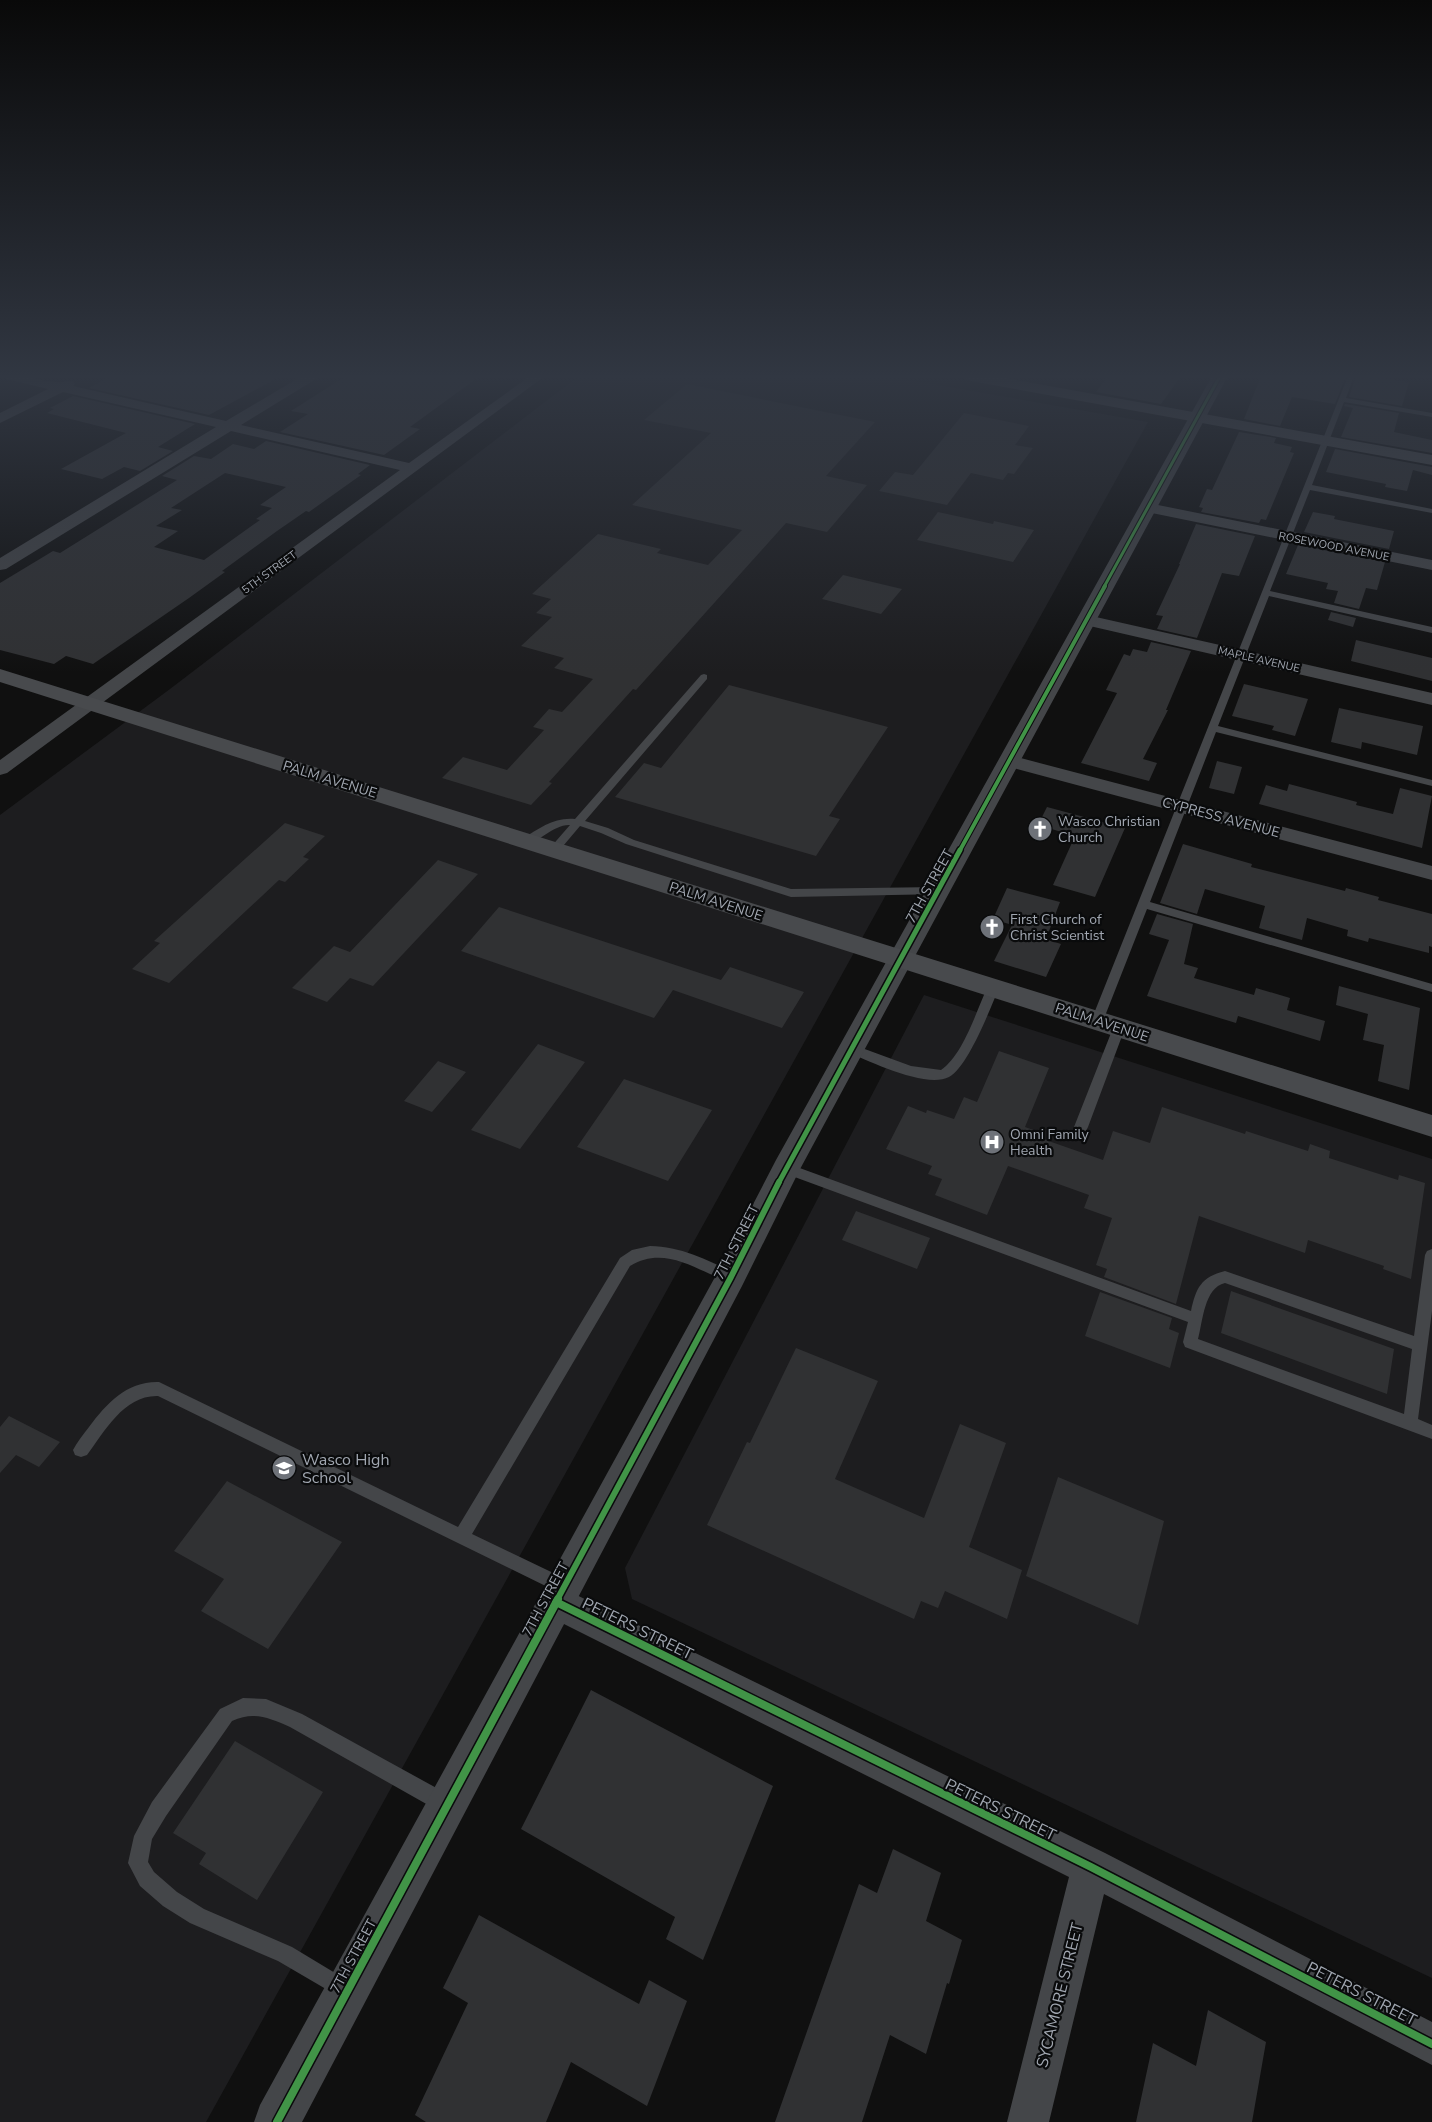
<svg xmlns="http://www.w3.org/2000/svg" width="1432" height="2122" font-family="'Nunito Sans',sans-serif">
	<style>
		.built { fill: #1d1d1f }
		.building { fill: #303133; fill-rule: evenodd }
		.lines { fill: none; stroke-linecap: round; stroke-linejoin: round }
		.service { fill: #444649; fill-rule: evenodd }
		.minor { fill: #444649; fill-rule: evenodd }
		.tertiary { fill: #444649; fill-rule: evenodd }
		.secondary { fill: #484a4d; fill-rule: evenodd }
		.cycleway-far4-casing { stroke: #0a0b0c; stroke-width: 5 }
		.cycleway-far3-casing { stroke: #0a0b0c; stroke-width: 6 }
		.cycleway-far2-casing { stroke: #0a0b0c; stroke-width: 8 }
		.cycleway-far1-casing { stroke: #0a0b0c; stroke-width: 9 }
		.cycleway-casing { stroke: #0a0b0c; stroke-width: 11 }
		.cycleway-far4 { stroke: #419447; stroke-width: 3 }
		.cycleway-far3 { stroke: #419447; stroke-width: 4 }
		.cycleway-far2 { stroke: #419447; stroke-width: 5 }
		.cycleway-far1 { stroke: #419447; stroke-width: 6 }
		.cycleway { stroke: #419447; stroke-width: 8 }
		.labels { text-anchor: middle; stroke-width: 4.5; stroke-linejoin: round; paint-order: stroke }
		.far-street-label { font-size: 11px; fill: #a1a7b1; stroke: #0a0b0c }
		.street-label { font-size: 14px; fill: #a1a7b1; stroke: #0a0b0c }
		.poi-label { font-size: 14px; fill: #a1a7b1; stroke: #0a0b0c; text-anchor: start }
		.near-poi-label { font-size: 16px; fill: #a1a7b1; stroke: #0a0b0c; text-anchor: start }
		.near-street-label { font-size: 16px; fill: #a1a7b1; stroke: #0a0b0c }
	</style>
	<rect width="100%" height="100%" fill="#101010"/>
	<path class="built" d="M 579,376 L 887,376 L 1148,422 L 206,2122 L 0,2122 L 0,815 L 170,689 Z
		M 924,995 L 1432,1159 L 1432,1978 L 632,1599 L 625,1568 Z"/>
	<path class="building" d="M 111,376 L 281,376 L 209,415 L 89,388 Z
		M 346,376 L 480,376 L 410,427 L 420,429 L 384,455 L 280,432 L 308,414 L 291,411 Z
		M 1108,376 L 1181,376 L 1161,404 L 1096,392 Z
		M 1261,376 L 1346,376 L 1335,404 L 1292,397 L 1280,426 L 1244,419 Z
		M 1356,376 L 1369,376 L 1409,382 L 1402,406 L 1349,397 Z
		M 687,384 L 875,422 L 826,476 L 867,485 L 827,532 L 786,523 L 636,690 L 633,689 L 549,782 L 552,783 L 531,805 L 442,778 L 463,757 L 507,770 L 544,730 L 533,727 L 549,709 L 562,712 L 593,679 L 554,668 L 564,658 L 521,646 L 552,617 L 536,613 L 551,599 L 532,594 L 598,534 L 661,549 L 657,553 L 708,565 L 742,530 L 632,505 L 711,433 L 644,420 Z
		M 73,396 L 195,424 L 158,447 L 173,451 L 140,471 L 124,467 L 102,479 L 61,469 L 126,433 L 47,413 L 54,409 L 50,408 Z
		M 1345,404 L 1399,413 L 1394,432 L 1432,440 L 1432,453 L 1341,437 L 1353,408 L 1344,406 Z
		M 964,413 L 1029,426 L 1015,445 L 1033,448 L 1014,474 L 1008,473 L 1003,480 L 971,473 L 947,505 L 879,491 L 895,472 L 913,475 Z
		M 1239,432 L 1276,438 L 1274,443 L 1292,447 L 1290,452 L 1294,453 L 1266,520 L 1261,519 L 1259,523 L 1201,512 L 1203,508 L 1199,507 L 1207,489 L 1212,490 Z
		M 266,441 L 370,465 L 358,474 L 361,475 L 309,512 L 306,511 L 277,531 L 222,571 L 225,572 L 189,598 L 93,664 L 66,656 L 54,664 L 0,650 L 0,583 L 53,551 L 60,553 L 177,480 L 162,476 L 194,456 L 211,459 L 233,444 L 254,449 ZM 225,473 L 286,487 L 260,505 L 272,508 L 256,519 L 260,520 L 204,560 L 154,547 L 178,531 L 156,526 L 182,510 L 171,508 Z
		M 1335,449 L 1432,467 L 1432,475 L 1413,470 L 1407,491 L 1385,487 L 1386,484 L 1326,472 Z
		M 938,512 L 993,524 L 994,521 L 1034,530 L 1013,562 L 917,540 Z
		M 1313,512 L 1335,516 L 1334,519 L 1394,531 L 1389,549 L 1304,532 Z
		M 1196,524 L 1255,536 L 1239,576 L 1222,573 L 1197,638 L 1157,629 L 1163,616 L 1156,615 L 1180,564 L 1179,564 Z
		M 1298,545 L 1385,562 L 1377,590 L 1366,588 L 1359,609 L 1334,603 L 1338,591 L 1326,589 L 1328,583 L 1286,574 Z
		M 843,575 L 902,589 L 881,614 L 822,599 Z
		M 1331,612 L 1356,618 L 1353,627 L 1328,620 Z
		M 1356,640 L 1432,658 L 1432,681 L 1351,661 Z
		M 1151,642 L 1191,651 L 1166,710 L 1168,710 L 1143,759 L 1157,763 L 1149,781 L 1081,763 L 1117,693 L 1106,690 L 1124,654 L 1130,656 L 1133,649 L 1147,652 Z
		M 1244,684 L 1308,699 L 1295,736 L 1272,730 L 1274,726 L 1232,716 Z
		M 729,685 L 888,727 L 829,816 L 840,819 L 816,856 L 615,797 L 644,763 L 661,768 Z
		M 1339,708 L 1423,726 L 1417,755 L 1362,742 L 1361,749 L 1331,742 Z
		M 1217,761 L 1242,767 L 1234,794 L 1209,788 Z
		M 1289,784 L 1357,802 L 1356,805 L 1393,814 L 1400,788 L 1432,796 L 1422,848 L 1259,804 L 1266,785 L 1287,791 Z
		M 1047,807 L 1125,828 L 1095,897 L 1053,885 L 1075,836 L 1038,825 Z
		M 285,823 L 325,836 L 303,857 L 309,859 L 285,882 L 279,880 L 169,983 L 132,969 L 160,943 L 154,941 Z
		M 1183,844 L 1252,864 L 1251,867 L 1345,891 L 1346,888 L 1379,897 L 1378,900 L 1432,914 L 1432,947 L 1429,946 L 1429,953 L 1369,938 L 1368,942 L 1347,936 L 1348,930 L 1307,918 L 1302,940 L 1259,928 L 1265,906 L 1205,889 L 1197,914 L 1160,903 Z
		M 438,860 L 478,874 L 373,986 L 350,978 L 327,1002 L 292,988 L 334,946 L 350,952 Z
		M 1007,888 L 1060,902 L 1046,939 L 1061,944 L 1046,977 L 994,961 L 1012,925 L 993,919 Z
		M 499,907 L 721,980 L 730,967 L 804,992 L 782,1028 L 673,990 L 654,1018 L 461,951 Z
		M 1157,914 L 1193,924 L 1184,964 L 1198,968 L 1194,978 L 1254,995 L 1256,988 L 1290,998 L 1287,1010 L 1325,1021 L 1320,1041 L 1238,1016 L 1236,1023 L 1147,996 L 1169,940 L 1149,934 Z
		M 1339,986 L 1420,1008 L 1409,1090 L 1378,1081 L 1384,1045 L 1363,1040 L 1368,1014 L 1336,1005 Z
		M 538,1044 L 585,1062 L 520,1149 L 471,1130 Z
		M 999,1051 L 1049,1068 L 1025,1127 L 1042,1133 L 1040,1138 L 1103,1160 L 1113,1131 L 1150,1143 L 1162,1107 L 1245,1134 L 1246,1131 L 1308,1151 L 1310,1144 L 1330,1151 L 1329,1158 L 1398,1180 L 1399,1175 L 1425,1183 L 1411,1279 L 1383,1269 L 1384,1266 L 1308,1240 L 1305,1253 L 1199,1216 L 1176,1304 L 1104,1277 L 1107,1269 L 1096,1265 L 1112,1218 L 1084,1208 L 1089,1195 L 1008,1166 L 987,1215 L 935,1195 L 942,1179 L 928,1174 L 932,1166 L 886,1149 L 908,1106 L 926,1113 L 927,1110 L 954,1119 L 964,1097 L 977,1102 Z
		M 438,1061 L 466,1072 L 432,1112 L 404,1101 Z
		M 624,1079 L 712,1110 L 668,1181 L 577,1147 Z
		M 856,1211 L 930,1238 L 917,1269 L 842,1240 Z
		M 1231,1291 L 1394,1349 L 1387,1394 L 1221,1333 Z
		M 1100,1292 L 1172,1318 L 1169,1329 L 1179,1333 L 1170,1368 L 1085,1336 Z
		M 796,1348 L 878,1381 L 835,1479 L 924,1518 L 960,1424 L 1006,1443 L 969,1547 L 1022,1570 L 1007,1619 L 945,1591 L 938,1608 L 921,1601 L 914,1619 L 707,1525 L 747,1442 L 750,1443 Z
		M 9,1416 L 60,1442 L 39,1467 L 16,1455 L 0,1473 L 0,1427 Z
		M 1058,1477 L 1164,1521 L 1138,1625 L 1026,1576 Z
		M 227,1481 L 342,1542 L 268,1649 L 201,1611 L 224,1579 L 174,1551 Z
		M 591,1690 L 773,1786 L 703,1960 L 666,1939 L 675,1917 L 521,1829 Z
		M 235,1741 L 323,1792 L 257,1900 L 199,1864 L 206,1853 L 173,1833 Z
		M 893,1849 L 941,1873 L 926,1921 L 962,1940 L 949,1984 L 947,1983 L 926,2054 L 890,2035 L 862,2122 L 775,2122 L 859,1884 L 877,1893 Z
		M 479,1915 L 639,2004 L 649,1980 L 687,2001 L 647,2106 L 571,2062 L 546,2122 L 426,2122 L 415,2115 L 468,2003 L 443,1988 Z
		M 1208,2010 L 1266,2042 L 1252,2122 L 1136,2122 L 1153,2043 L 1196,2066 Z"/>
	<g class="lines">
		<path class="service" d="M 1348,376 L 1354,376 L 1346,398 L 1432,413 L 1432,417 L 1344,402 L 1312,485 L 1432,509 L 1432,513 L 1310,490 L 1270,591 L 1432,627 L 1432,633 L 1269,596 L 1218,726 L 1432,780 L 1432,786 L 1216,732 L 1150,902 L 1432,984 L 1432,992 L 1147,909 L 1103,1021 L 1097,1025 L 1093,1024 L 1091,1021 Z
			M 704,674 L 707,675 L 707,679 L 585,821 L 608,828 L 634,840 L 791,889 L 939,887 L 945,891 L 943,894 L 791,897 L 626,844 L 601,833 L 580,826 L 558,852 L 550,852 L 549,850 L 550,848 L 570,825 C 552,824 536,847 522,843 L 521,841 L 522,839 C 540,828 554,817 575,819 L 701,675 Z
			M 993,984 L 999,988 C 990,1009 968,1067 949,1077 C 926,1089 869,1061 847,1052 L 845,1049 L 847,1046 L 851,1044 L 911,1066 L 941,1070 C 963,1055 976,1012 987,988 Z
			M 1119,1024 L 1125,1028 L 1088,1127 L 1086,1131 L 1076,1131 L 1074,1127 L 1113,1028 Z
			M 786,1163 L 1191,1311 C 1196,1288 1201,1277 1225,1271 L 1414,1336 L 1425,1255 L 1427,1251 L 1432,1249 L 1432,1311 L 1418,1419 L 1432,1425 L 1432,1439 L 1185,1347 L 1183,1342 L 1188,1322 L 781,1172 L 779,1168 L 781,1164 ZM 1225,1283 L 1412,1349 L 1404,1414 L 1198,1339 C 1203,1321 1204,1288 1225,1283 Z
			M 650,1246 C 681,1246 708,1261 736,1273 L 738,1277 L 736,1281 L 731,1283 C 698,1271 665,1244 630,1266 L 472,1534 L 570,1581 L 572,1587 L 570,1593 L 564,1595 L 158,1396 C 124,1395 105,1431 87,1455 L 81,1457 L 75,1455 L 73,1450 C 77,1442 83,1435 89,1427 C 107,1403 127,1381 159,1382 L 458,1527 L 620,1258 L 632,1250 Z
			M 243,1698 L 266,1699 L 302,1714 L 451,1796 L 453,1803 L 451,1810 L 444,1812 L 437,1810 L 290,1727 C 269,1718 254,1711 232,1721 L 166,1816 L 152,1839 L 148,1862 L 154,1872 L 177,1892 L 204,1909 L 292,1947 L 350,1982 L 353,1989 L 350,1996 L 343,1999 L 278,1961 L 190,1923 L 163,1906 L 140,1886 L 128,1863 L 134,1836 L 152,1802 L 220,1709 Z"/>
		<path class="minor" d="M 4,376 C 24,374 38,381 57,382 C 63,383 67,380 73,381 L 75,384 L 73,386 L 226,421 L 302,376 L 318,376 L 316,379 L 241,425 L 409,463 L 530,376 L 545,376 L 7,773 L 0,775 L 0,760 L 400,470 L 231,431 L 6,569 L 0,570 L 0,558 L 216,427 L 63,392 L 0,423 L 0,413 L 48,389 L 6,379 Z
			M 1148,503 L 1432,560 L 1432,570 L 1142,511 L 1140,508 L 1142,505 Z
			M 1087,615 L 1432,693 L 1432,705 L 1081,624 L 1078,620 L 1081,616 Z
			M 1009,755 L 1432,866 L 1432,880 L 1002,765 L 999,761 L 1002,757 Z
			M 556,1585 L 1105,1853 L 1432,2022 L 1432,2065 L 1104,1894 L 1049,2122 L 1007,2122 L 1069,1877 L 544,1614 L 539,1602 L 544,1590 Z"/>
		<path class="tertiary" d="M 1212,376 L 1228,376 L 799,1171 L 742,1286 L 302,2122 L 254,2122 L 260,2105 L 720,1268 L 776,1160 Z"/>
		<path class="secondary" d="M 963,376 L 994,376 L 1432,455 L 1432,465 L 971,381 L 966,379 Z
			M 0,669 L 1432,1115 L 1432,1137 L 0,682 Z"/>
		<defs>
			<path id="cycleway-far4" d="M 1104,587 L 1220,376"/>
			<path id="cycleway-far3" d="M 959,852 L 1105,586"/>
			<path id="cycleway-far2" d="M 778,1184 L 960,850"/>
			<path id="cycleway-far1" d="M 557,1600 L 731,1277 L 779,1182"/>
			<path id="cycleway" d="M 556,1602 L 1091,1867 L 1432,2044
				M 277,2122 L 558,1599"/>
		</defs>
		<use href="#cycleway-far4" class="cycleway-far4-casing"/>
		<use href="#cycleway-far3" class="cycleway-far3-casing"/>
		<use href="#cycleway-far2" class="cycleway-far2-casing"/>
		<use href="#cycleway-far1" class="cycleway-far1-casing"/>
		<use href="#cycleway" class="cycleway-casing"/>
		<use href="#cycleway-far4" class="cycleway-far4"/>
		<use href="#cycleway-far3" class="cycleway-far3"/>
		<use href="#cycleway-far2" class="cycleway-far2"/>
		<use href="#cycleway-far1" class="cycleway-far1"/>
		<use href="#cycleway" class="cycleway"/>
	</g>
	<linearGradient id="sky" x2="0" y2="1"><stop stop-color="#090909"/><stop offset="0.56" stop-color="#313742"/><stop offset="1" stop-color="#313742" stop-opacity="0"/></linearGradient>
	<rect width="1432" height="673" fill="url(#sky)"/>
	<defs>
		<symbol id="church-disc" viewBox="-11 -11 22 22"><circle r="9.5" fill="#6e7279" stroke="#0a0b0c"/><path d="M-1.2-6h2.4v3.5h3.3v2.4h-3.3V6h-2.4V-.1h-3.3v-2.4h3.3Z" fill="#fff"/></symbol>
		<symbol id="hospital-disc" viewBox="-11 -11 22 22"><circle r="9.5" fill="#6e7279" stroke="#0a0b0c"/><path d="M-5-5h3v3.5h4V-5h3V5h-3V1.5h-4V5h-3Z" fill="#fff"/></symbol>
		<symbol id="school-disc" viewBox="-11 -11 22 22"><circle r="9.5" fill="#6e7279" stroke="#0a0b0c"/><path d="M0-5L7-2L0 1L-7-2ZM-4 1L0 2.5L4 1V4Q0 6-4 4Z" fill="#fff"/></symbol>
	</defs>
	<g fill-rule="evenodd">
		<use href="#church-disc" x="1026" y="815" width="28" height="28"/>
		<use href="#church-disc" x="978" y="913" width="28" height="28"/>
		<use href="#hospital-disc" x="978" y="1128" width="28" height="28"/>
		<use href="#school-disc" x="270" y="1454" width="28" height="28"/>
	</g>
	<g class="labels">
		<g class="far-street-label">
			<text transform="translate(1334 546) rotate(11)" y="4">ROSEWOOD AVENUE</text>
			<text transform="translate(269 572) rotate(-36)" y="4">5TH STREET</text>
			<text transform="translate(1259 659) rotate(13)" y="4">MAPLE AVENUE</text>
		</g>
		<g class="street-label">
			<text transform="translate(330 779) rotate(17)" y="5">PALM AVENUE</text>
			<text transform="translate(1221 817) rotate(15)" y="5">CYPRESS AVENUE</text>
			<text transform="translate(929 886) rotate(-61)" y="5">7TH STREET</text>
			<text transform="translate(716 901) rotate(18)" y="5">PALM AVENUE</text>
			<text transform="translate(1102 1022) rotate(18)" y="5">PALM AVENUE</text>
			<text transform="translate(736 1242) rotate(-63)" y="5">7TH STREET</text>
			<text transform="translate(545 1599) rotate(-62)" y="5">7TH STREET</text>
			<text transform="translate(353 1956) rotate(-62)" y="5">7TH STREET</text>
		</g>
		<g class="poi-label">
			<text x="1058" y="826">Wasco Christian<tspan x="1058" dy="16">Church</tspan></text>
			<text x="1010" y="924">First Church of<tspan x="1010" dy="16">Christ Scientist</tspan></text>
			<text x="1010" y="1139">Omni Family<tspan x="1010" dy="16">Health</tspan></text>
		</g>
		<g class="near-poi-label">
			<text x="302" y="1465">Wasco High<tspan x="302" dy="18">School</tspan></text>
		</g>
		<g class="near-street-label">
			<text transform="translate(638 1628) rotate(26)" y="6">PETERS STREET</text>
			<text transform="translate(1001 1809) rotate(26)" y="6">PETERS STREET</text>
			<text transform="translate(1362 1993) rotate(27)" y="6">PETERS STREET</text>
			<text transform="translate(1059 1995) rotate(-76)" y="6">SYCAMORE STREET</text>
		</g>
	</g>
</svg>
